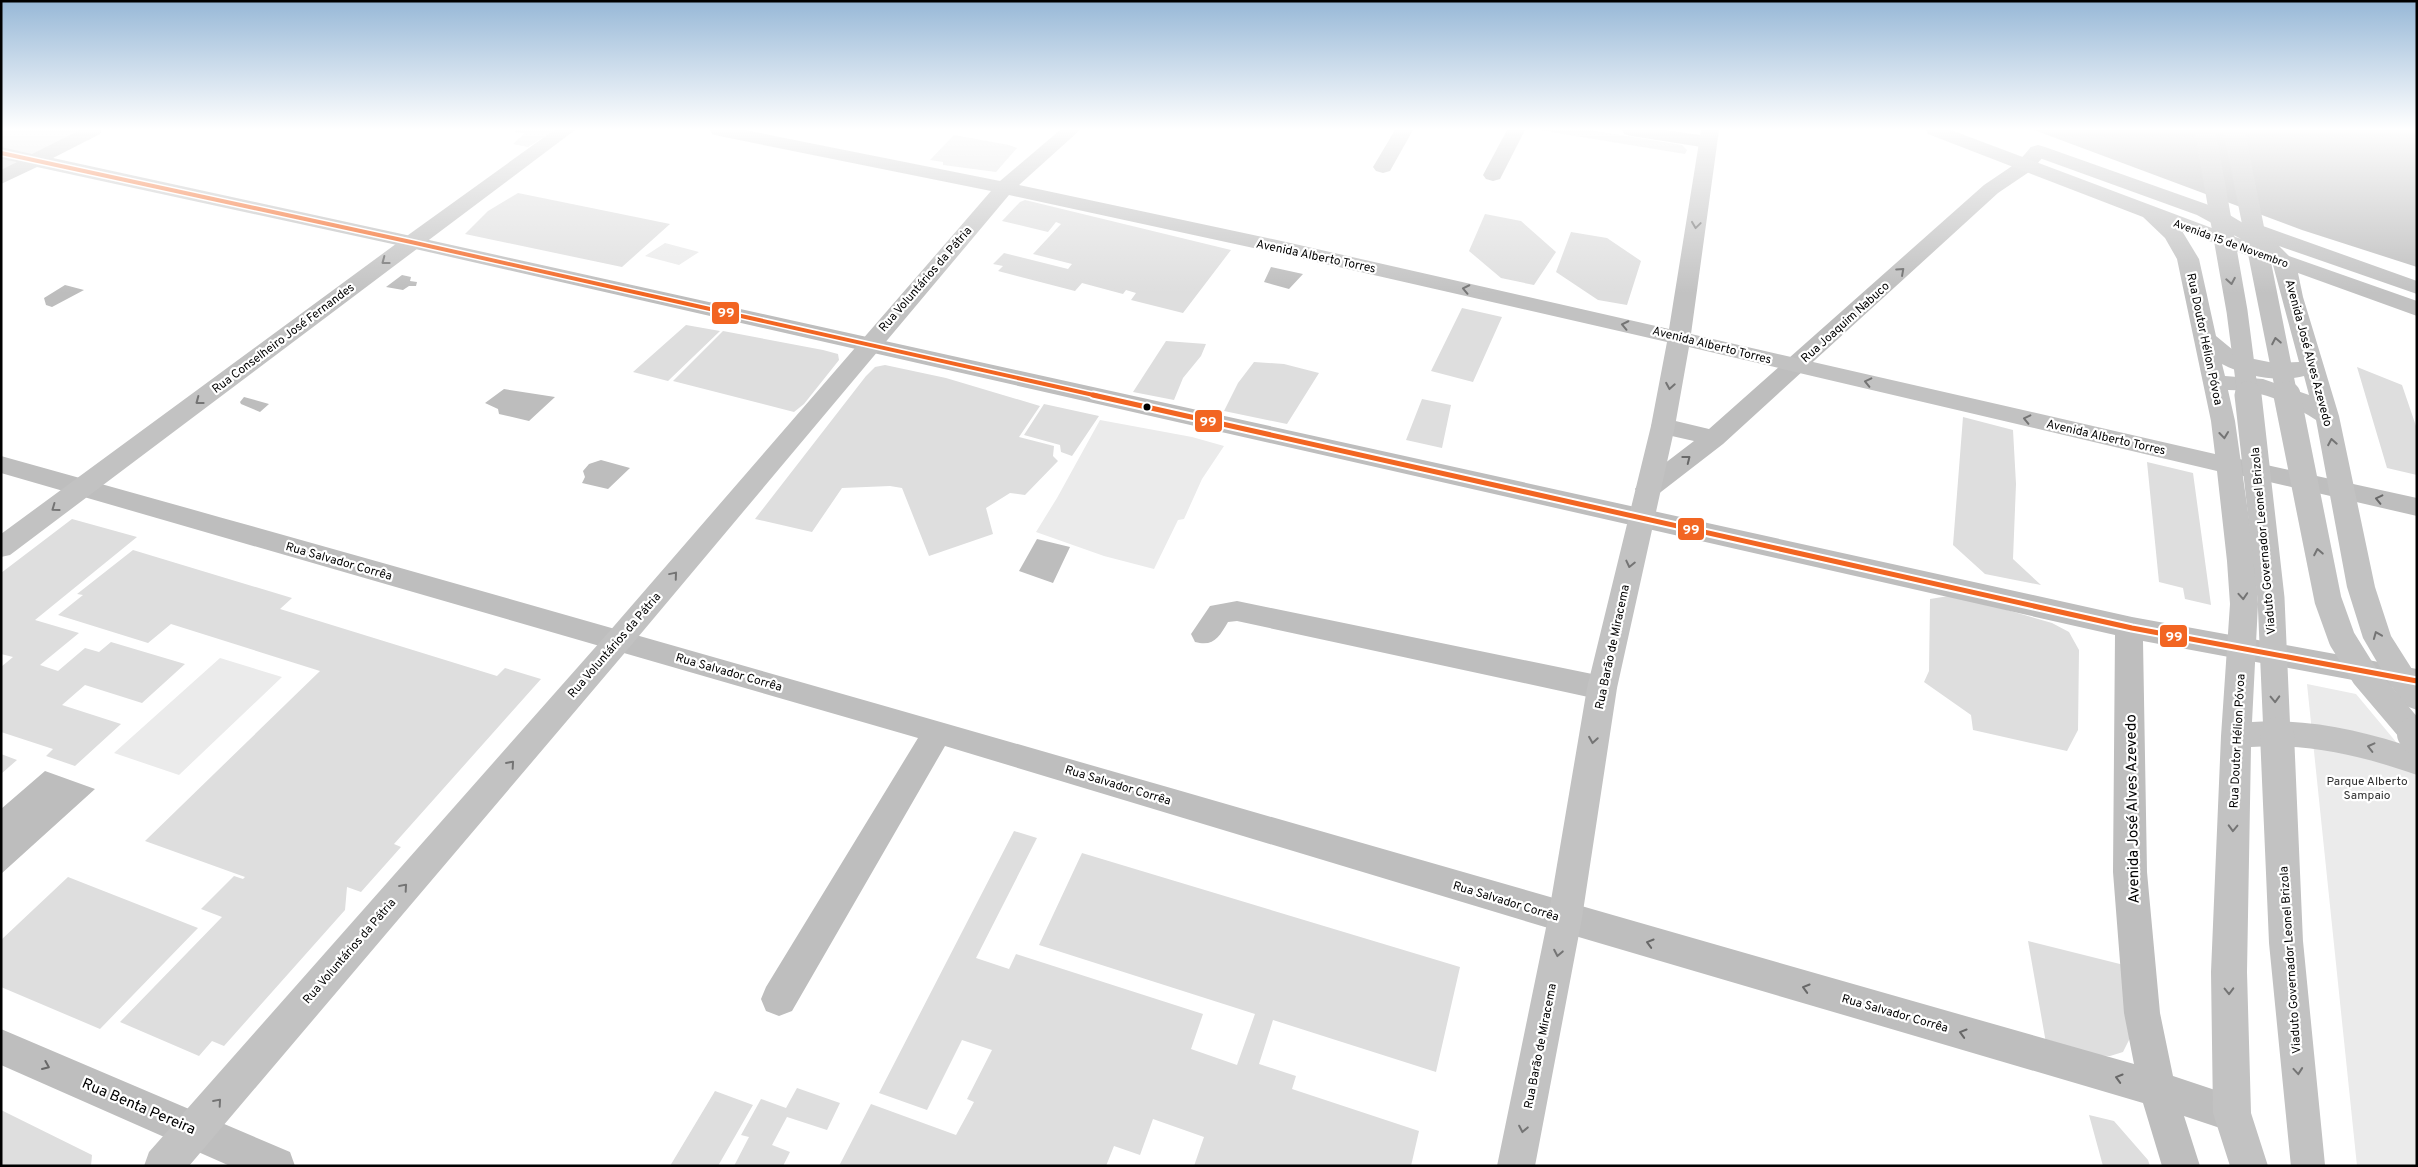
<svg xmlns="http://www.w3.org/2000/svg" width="2418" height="1167" font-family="Overpass,sans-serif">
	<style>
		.green { fill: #ebebeb }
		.water { fill: #bdbdbd }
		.building { fill: #dedede }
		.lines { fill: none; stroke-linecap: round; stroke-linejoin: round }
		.minor { fill: #bebebe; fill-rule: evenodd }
		.secondary { fill: #c2c2c2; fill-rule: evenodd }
		.secondary-bridge-far2 { stroke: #c2c2c2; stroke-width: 21 }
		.secondary-bridge-far1 { stroke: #c2c2c2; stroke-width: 27 }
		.secondary-bridge { stroke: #c2c2c2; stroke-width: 34 }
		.bus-1-far1-casing { stroke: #fff; stroke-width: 7 }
		.bus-1-casing { stroke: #fff; stroke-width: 9 }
		.bus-1-far1 { stroke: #f26522; stroke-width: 4 }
		.bus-1 { stroke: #f26522; stroke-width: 5 }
		.oneway { stroke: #747474 }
		.oneway2 { stroke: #686868 }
		.bus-dot { fill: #000; stroke: #fff; stroke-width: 2 }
		.labels { text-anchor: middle; stroke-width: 4.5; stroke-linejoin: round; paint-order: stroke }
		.far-street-label { font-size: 11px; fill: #000; stroke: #fff }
		.street-label { font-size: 12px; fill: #000; stroke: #fff }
		.park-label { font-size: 12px; fill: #313131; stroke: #fff }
		.near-street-label { font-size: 15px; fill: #000; stroke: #fff }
		.line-badge { stroke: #fff; stroke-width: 2 }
		.badge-label { font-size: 14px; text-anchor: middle; font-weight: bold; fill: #fff }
	</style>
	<rect width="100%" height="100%" fill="#fff"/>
	<path class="green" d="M 665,243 L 699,252 L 679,265 L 645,256 Z
		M 1100,420 L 1192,437 L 1224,446 L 1202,479 L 1184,519 L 1178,520 L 1154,569 L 1104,556 L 1036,532 L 1057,498 Z
		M 220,658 L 282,677 L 179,775 L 114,753 Z
		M 2307,684 L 2356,694 L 2417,767 L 2417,1166 L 2357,1166 Z"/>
	<path class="water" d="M 2034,130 L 2417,130 L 2417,267 L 2302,230 Z
		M 1271,267 L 1303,274 L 1289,289 L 1264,282 Z
		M 402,275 L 411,277 L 410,281 L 417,282 L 416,286 L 409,286 L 403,290 L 386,287 Z
		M 65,285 L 84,290 L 52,307 L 46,305 L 44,298 Z
		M 504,389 L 555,397 L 529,421 L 499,414 L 498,409 L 485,403 Z
		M 244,397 L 269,404 L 260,412 L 241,404 L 240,402 Z
		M 601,460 L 630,468 L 608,489 L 582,483 L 585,477 L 583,471 L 589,464 Z
		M 1037,539 L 1070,547 L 1053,583 L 1019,571 Z
		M 45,771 L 95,789 L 1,874 L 1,809 Z"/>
	<path class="building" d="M 1,130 L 83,130 L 1,173 Z
		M 517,130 L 555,130 L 528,147 L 513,144 L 525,133 L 514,132 Z
		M 1539,130 L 1590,130 L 1682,145 L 1687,150 L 1685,154 Z
		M 954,135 L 1009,145 L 1017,148 L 996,172 L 943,165 L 943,162 L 930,160 Z
		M 518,193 L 670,224 L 622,267 L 465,234 L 488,211 Z
		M 1025,200 L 1231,250 L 1183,313 L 1131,300 L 1136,293 L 1126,290 L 1123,294 L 1082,283 L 1075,291 L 998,271 L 1003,266 L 993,264 L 1004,253 L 1068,269 L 1072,264 L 1033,254 L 1061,224 L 1056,222 L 1048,232 L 1002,221 L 1020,202 Z
		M 1485,214 L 1521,221 L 1556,252 L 1534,285 L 1501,278 L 1469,251 Z
		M 1571,232 L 1607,238 L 1641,261 L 1627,305 L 1598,300 L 1556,272 Z
		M 1462,308 L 1502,317 L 1473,382 L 1431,371 Z
		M 686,325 L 720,331 L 668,381 L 633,372 Z
		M 723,331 L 823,350 L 838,354 L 839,360 L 804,404 L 794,412 L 673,381 Z
		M 1166,341 L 1206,344 L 1201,356 L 1183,378 L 1174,400 L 1133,392 Z
		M 1254,362 L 1284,364 L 1319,373 L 1287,424 L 1224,411 L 1238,383 Z
		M 885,365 L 946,378 L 1040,406 L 1019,437 L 1054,446 L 1053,456 L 1058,461 L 1025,495 L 1010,493 L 986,508 L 993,534 L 929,556 L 902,488 L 890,486 L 842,488 L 812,532 L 755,519 L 866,376 L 875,367 Z
		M 2357,367 L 2402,385 L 2417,429 L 2417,475 L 2387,468 Z
		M 1422,399 L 1451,405 L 1442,448 L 1406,440 Z
		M 1044,404 L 1099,416 L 1072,456 L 1061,452 L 1060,445 L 1024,435 Z
		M 1963,417 L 2013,430 L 2016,484 L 2013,559 L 2041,585 L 1985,574 L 1953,545 Z
		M 2147,462 L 2193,473 L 2211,605 L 2185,599 L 2183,588 L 2159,582 Z
		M 72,519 L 137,537 L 35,620 L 79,633 L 40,665 L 58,671 L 85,648 L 99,652 L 111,642 L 185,664 L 142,703 L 85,685 L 62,705 L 121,724 L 75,766 L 46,756 L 53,749 L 1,732 L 1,667 L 13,657 L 1,654 L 1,573 Z
		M 133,550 L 292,598 L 280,609 L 497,676 L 505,668 L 541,679 L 394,844 L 401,847 L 361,892 L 347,887 L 345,910 L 224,1046 L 212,1041 L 199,1056 L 120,1022 L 222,917 L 201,909 L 234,876 L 243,879 L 245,877 L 145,841 L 320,671 L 171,624 L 148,643 L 58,615 L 83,595 L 77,594 Z
		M 1955,595 L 2052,623 L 2069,632 L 2079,650 L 2078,730 L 2067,751 L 1973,730 L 1971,715 L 1924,682 L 1929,671 L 1930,599 Z
		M 1,754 L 17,760 L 1,774 Z
		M 1014,831 L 1037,838 L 976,958 L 1009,969 L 1016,954 L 1203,1014 L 1191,1049 L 1237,1065 L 1255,1014 L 1039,945 L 1082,853 L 1460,967 L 1436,1072 L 1273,1020 L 1259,1064 L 1296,1076 L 1292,1089 L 1419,1131 L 1411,1166 L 1194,1166 L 1204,1137 L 1153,1119 L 1140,1155 L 1114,1146 L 1106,1166 L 839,1166 L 871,1104 L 956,1135 L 974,1102 L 967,1099 L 992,1050 L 962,1040 L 927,1110 L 879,1093 Z
		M 68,877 L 198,928 L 100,1029 L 1,987 L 1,940 Z
		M 2028,941 L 2124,965 L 2131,1036 L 2123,1052 L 2110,1056 L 2088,1055 L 2046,1043 Z
		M 797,1088 L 840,1103 L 827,1130 L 787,1117 L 772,1145 L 790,1152 L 783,1166 L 734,1166 L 749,1137 L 741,1135 L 761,1099 L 786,1108 Z
		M 715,1091 L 753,1105 L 718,1166 L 670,1166 Z
		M 1,1110 L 92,1155 L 91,1166 L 1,1166 Z
		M 2089,1115 L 2114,1121 L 2148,1160 L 2150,1166 L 2103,1166 Z"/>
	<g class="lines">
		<path class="minor" d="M 80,130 L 102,130 L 100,134 L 53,158 L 411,236 L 2132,617 L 2417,669 L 2417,692 L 2143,641 L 2147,872 L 2160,1013 L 2173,1076 L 2245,1100 L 2251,1113 L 2245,1126 L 2232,1132 L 2184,1116 L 2200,1166 L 2162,1166 L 2143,1103 L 1565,933 L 945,746 L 792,1011 L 779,1016 L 766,1011 L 761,999 L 766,987 L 918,738 L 1,473 L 1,456 C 713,654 1423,862 2134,1064 L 2124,1013 L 2113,872 L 2115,635 L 411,248 L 37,167 L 1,184 L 1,170 L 17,162 L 1,159 L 1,147 L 32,154 Z
			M 1395,130 L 1413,130 L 1390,171 L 1383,173 L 1376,171 L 1373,167 Z
			M 1507,130 L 1525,130 L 1500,179 L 1493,181 L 1486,179 L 1483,175 Z
			M 1622,130 L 1664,130 L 1708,136 L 1715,138 L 1717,142 L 1715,146 L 1708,148 L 1631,136 L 1624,134 Z
			M 2038,145 L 2045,147 L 2048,151 L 2032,170 L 1998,193 L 1723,444 L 1657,495 L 1648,498 L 1639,495 L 1635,489 L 1639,483 L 1694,441 L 1654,432 L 1651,426 L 1654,420 L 1663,418 L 1709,429 L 1984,185 L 2018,162 L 2031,147 Z
			M 2235,458 L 2417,498 L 2417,516 L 2226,472 L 2222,466 L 2226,460 Z
			M 1237,601 L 1602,676 L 1612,680 L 1617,688 L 1612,696 L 1602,700 L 1237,621 L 1228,622 C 1219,637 1214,647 1195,642 L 1191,634 L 1210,606 Z
			M 1,1029 L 290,1152 L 295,1166 L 230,1166 L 1,1065 Z"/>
		<path class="secondary" d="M 554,130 L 575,130 L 10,555 L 1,557 L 1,534 L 404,238 Z
			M 710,130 L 745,130 L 1000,181 L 1060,130 L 1080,130 L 1019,185 L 1286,242 L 1669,329 L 1701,130 L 1719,130 L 1691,334 L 2215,454 L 2211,421 L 2177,259 L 2165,238 L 2143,217 L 1928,134 L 1926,130 L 1951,130 L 2241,239 L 2197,215 L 2031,155 L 2028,151 L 2031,147 L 2045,147 L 2206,204 L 2223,211 L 2248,226 L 2256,224 L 2263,226 L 2417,281 L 2417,294 L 2279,246 L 2289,256 L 2417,301 L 2417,316 L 2298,273 L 2303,297 L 2339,416 L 2375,587 L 2391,636 L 2417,677 L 2417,710 L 2406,706 L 2391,686 L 2363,638 L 2347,587 L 2316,420 C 2288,402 2261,390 2228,390 L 2235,421 L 2255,561 L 2258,604 L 2252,722 C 2308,718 2364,731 2417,749 L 2417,775 C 2363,756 2308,743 2251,747 L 2247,972 L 2251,1113 L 2268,1166 L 2230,1166 L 2213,1113 L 2211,972 L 2221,736 L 2230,604 L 2227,561 L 2217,471 L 1689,347 L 1675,426 L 1617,688 L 1582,918 L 1535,1166 L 1497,1166 L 1548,918 L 1587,688 L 1651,426 L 1667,342 L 1286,255 L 1009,195 L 628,649 L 189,1166 L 144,1166 L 149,1152 L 608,633 L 991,191 L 719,136 L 712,134 ZM 2182,231 L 2273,265 L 2299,362 L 2274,363 L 2249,358 L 2233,350 L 2216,336 L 2199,259 ZM 2222,364 C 2245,376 2279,383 2304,376 L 2309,395 L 2263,379 L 2225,376 Z"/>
		<path class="secondary-bridge-far2" d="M 2205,130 L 2237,311 L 2248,396
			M 2234,130 L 2287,396"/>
		<path class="secondary-bridge-far1" d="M 2248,395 L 2271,598 L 2277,735
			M 2287,395 L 2328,600 L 2342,639 L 2365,676 L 2415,735"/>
		<path class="secondary-bridge" d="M 2277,734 L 2286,942 L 2308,1166
			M 2414,734 L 2417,738"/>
		<defs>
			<path id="bus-1-far1" d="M 1,153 L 411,242 L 1098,396"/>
			<path id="bus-1" d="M 1093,395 L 2132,628 L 2417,681"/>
		</defs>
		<use href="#bus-1-far1" class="bus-1-far1-casing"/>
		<use href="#bus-1" class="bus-1-casing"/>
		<use href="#bus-1-far1" class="bus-1-far1"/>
		<use href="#bus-1" class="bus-1"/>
	</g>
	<defs><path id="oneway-chevron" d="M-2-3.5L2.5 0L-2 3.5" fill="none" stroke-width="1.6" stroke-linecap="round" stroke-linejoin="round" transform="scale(1.25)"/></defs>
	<g class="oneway">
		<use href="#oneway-chevron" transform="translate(1696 225) rotate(98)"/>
		<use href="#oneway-chevron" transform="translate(385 261) rotate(143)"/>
		<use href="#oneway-chevron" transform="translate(2231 281) rotate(80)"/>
		<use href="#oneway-chevron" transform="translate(1466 289) rotate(-168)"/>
		<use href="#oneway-chevron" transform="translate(1625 325) rotate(-168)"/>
		<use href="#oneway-chevron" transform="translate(2276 341) rotate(-101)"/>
		<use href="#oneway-chevron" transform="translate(1868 382) rotate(-167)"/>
		<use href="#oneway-chevron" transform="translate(1670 386) rotate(100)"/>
		<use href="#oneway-chevron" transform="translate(199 401) rotate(143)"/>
		<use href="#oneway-chevron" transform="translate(2027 419) rotate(-167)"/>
		<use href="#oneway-chevron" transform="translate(2224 435) rotate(84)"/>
		<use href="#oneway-chevron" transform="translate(2332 442) rotate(-100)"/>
		<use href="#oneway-chevron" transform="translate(55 508) rotate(144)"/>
		<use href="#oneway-chevron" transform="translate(2318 552) rotate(-101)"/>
		<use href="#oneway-chevron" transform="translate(1630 564) rotate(103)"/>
		<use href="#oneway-chevron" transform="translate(674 575) rotate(-50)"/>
		<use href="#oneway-chevron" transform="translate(2243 596) rotate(86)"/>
		<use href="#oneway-chevron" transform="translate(2377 635) rotate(-112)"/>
		<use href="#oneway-chevron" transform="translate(2275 699) rotate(88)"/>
		<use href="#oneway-chevron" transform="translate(1593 740) rotate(99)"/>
		<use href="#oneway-chevron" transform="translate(2371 747) rotate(-166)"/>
		<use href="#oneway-chevron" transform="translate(511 764) rotate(-49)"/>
		<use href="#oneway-chevron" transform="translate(2233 828) rotate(92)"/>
		<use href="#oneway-chevron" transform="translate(404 887) rotate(-49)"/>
		<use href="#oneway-chevron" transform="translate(1558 953) rotate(101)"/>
		<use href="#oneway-chevron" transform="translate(2229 991) rotate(89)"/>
		<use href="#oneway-chevron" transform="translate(2298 1071) rotate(85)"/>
		<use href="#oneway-chevron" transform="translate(218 1102) rotate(-49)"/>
		<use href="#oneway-chevron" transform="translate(1523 1129) rotate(101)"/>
	</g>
	<g class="oneway2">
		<use href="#oneway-chevron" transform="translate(1901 271) rotate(-42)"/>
		<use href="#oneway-chevron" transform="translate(1687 459) rotate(-38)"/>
		<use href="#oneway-chevron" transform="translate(2379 499) rotate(-167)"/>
		<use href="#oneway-chevron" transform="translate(1650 943) rotate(-164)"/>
		<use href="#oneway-chevron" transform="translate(1806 988) rotate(-164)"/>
		<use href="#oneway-chevron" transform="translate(1963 1033) rotate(-164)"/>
		<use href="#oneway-chevron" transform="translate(46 1066) rotate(23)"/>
		<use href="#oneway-chevron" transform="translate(2119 1078) rotate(-164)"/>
	</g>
	<linearGradient id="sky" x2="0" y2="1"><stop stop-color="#97b8d7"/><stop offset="0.44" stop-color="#fff"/><stop offset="1" stop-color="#fff" stop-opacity="0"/></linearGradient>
	<rect width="2418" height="293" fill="url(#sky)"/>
	<circle class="bus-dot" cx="1147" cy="407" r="4.5"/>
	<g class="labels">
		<g class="far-street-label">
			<text transform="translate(2231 243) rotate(20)" y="4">Avenida 15 de Novembro</text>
		</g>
		<g class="street-label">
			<text transform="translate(1316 256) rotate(12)" y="4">Avenida Alberto Torres</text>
			<text transform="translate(925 279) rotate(-49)" y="4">Rua Voluntários da Pátria</text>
			<text transform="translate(1845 322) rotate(-42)" y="4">Rua Joaquim Nabuco</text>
			<text transform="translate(283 338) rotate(-37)" y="4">Rua Conselheiro José Fernandes</text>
			<text transform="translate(2205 339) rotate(78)" y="4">Rua Doutor Hélion Póvoa</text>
			<text transform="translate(1712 345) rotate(14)" y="4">Avenida Alberto Torres</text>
			<text transform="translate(2309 353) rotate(75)" y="4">Avenida José Alves Azevedo</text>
			<text transform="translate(2106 437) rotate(13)" y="4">Avenida Alberto Torres</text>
			<text transform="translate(2263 541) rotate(-95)" y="4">Viaduto Governador Leonel Brizola</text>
			<text transform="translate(339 561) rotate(16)" y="4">Rua Salvador Corrêa</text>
			<text transform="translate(614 645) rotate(-49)" y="4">Rua Voluntários da Pátria</text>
			<text transform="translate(1612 647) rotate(-78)" y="4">Rua Barão de Miracema</text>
			<text transform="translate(729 672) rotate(16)" y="4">Rua Salvador Corrêa</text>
			<text transform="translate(2237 741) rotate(-87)" y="4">Rua Doutor Hélion Póvoa</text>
			<text transform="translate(1118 785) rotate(17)" y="4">Rua Salvador Corrêa</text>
			<text transform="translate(1506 901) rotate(17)" y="4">Rua Salvador Corrêa</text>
			<text transform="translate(349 951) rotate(-49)" y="4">Rua Voluntários da Pátria</text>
			<text transform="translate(2290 960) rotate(-94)" y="4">Viaduto Governador Leonel Brizola</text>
			<text transform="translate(1895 1013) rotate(16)" y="4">Rua Salvador Corrêa</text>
			<text transform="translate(1540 1046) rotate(-79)" y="4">Rua Barão de Miracema</text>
		</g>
		<g class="park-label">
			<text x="2367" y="785">Parque Alberto<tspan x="2367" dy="14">Sampaio</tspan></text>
		</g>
		<g class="near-street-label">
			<text transform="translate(2132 809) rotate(-91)" y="5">Avenida José Alves Azevedo</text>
			<text transform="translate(139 1106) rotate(23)" y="5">Rua Benta Pereira</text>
		</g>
	</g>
	<g class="line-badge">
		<rect x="711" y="301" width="29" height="24" rx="5" fill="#f26522"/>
		<rect x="1194" y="409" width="29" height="24" rx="5" fill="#f26522"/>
		<rect x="1677" y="517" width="28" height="24" rx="5" fill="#f26522"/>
		<rect x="2159" y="624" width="29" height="24" rx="5" fill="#f26522"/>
	</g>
	<g class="badge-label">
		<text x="726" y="317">99</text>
		<text x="1208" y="426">99</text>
		<text x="1691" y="534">99</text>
		<text x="2174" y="641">99</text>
	</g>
	<rect width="2418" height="1167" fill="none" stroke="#000000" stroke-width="5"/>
</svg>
